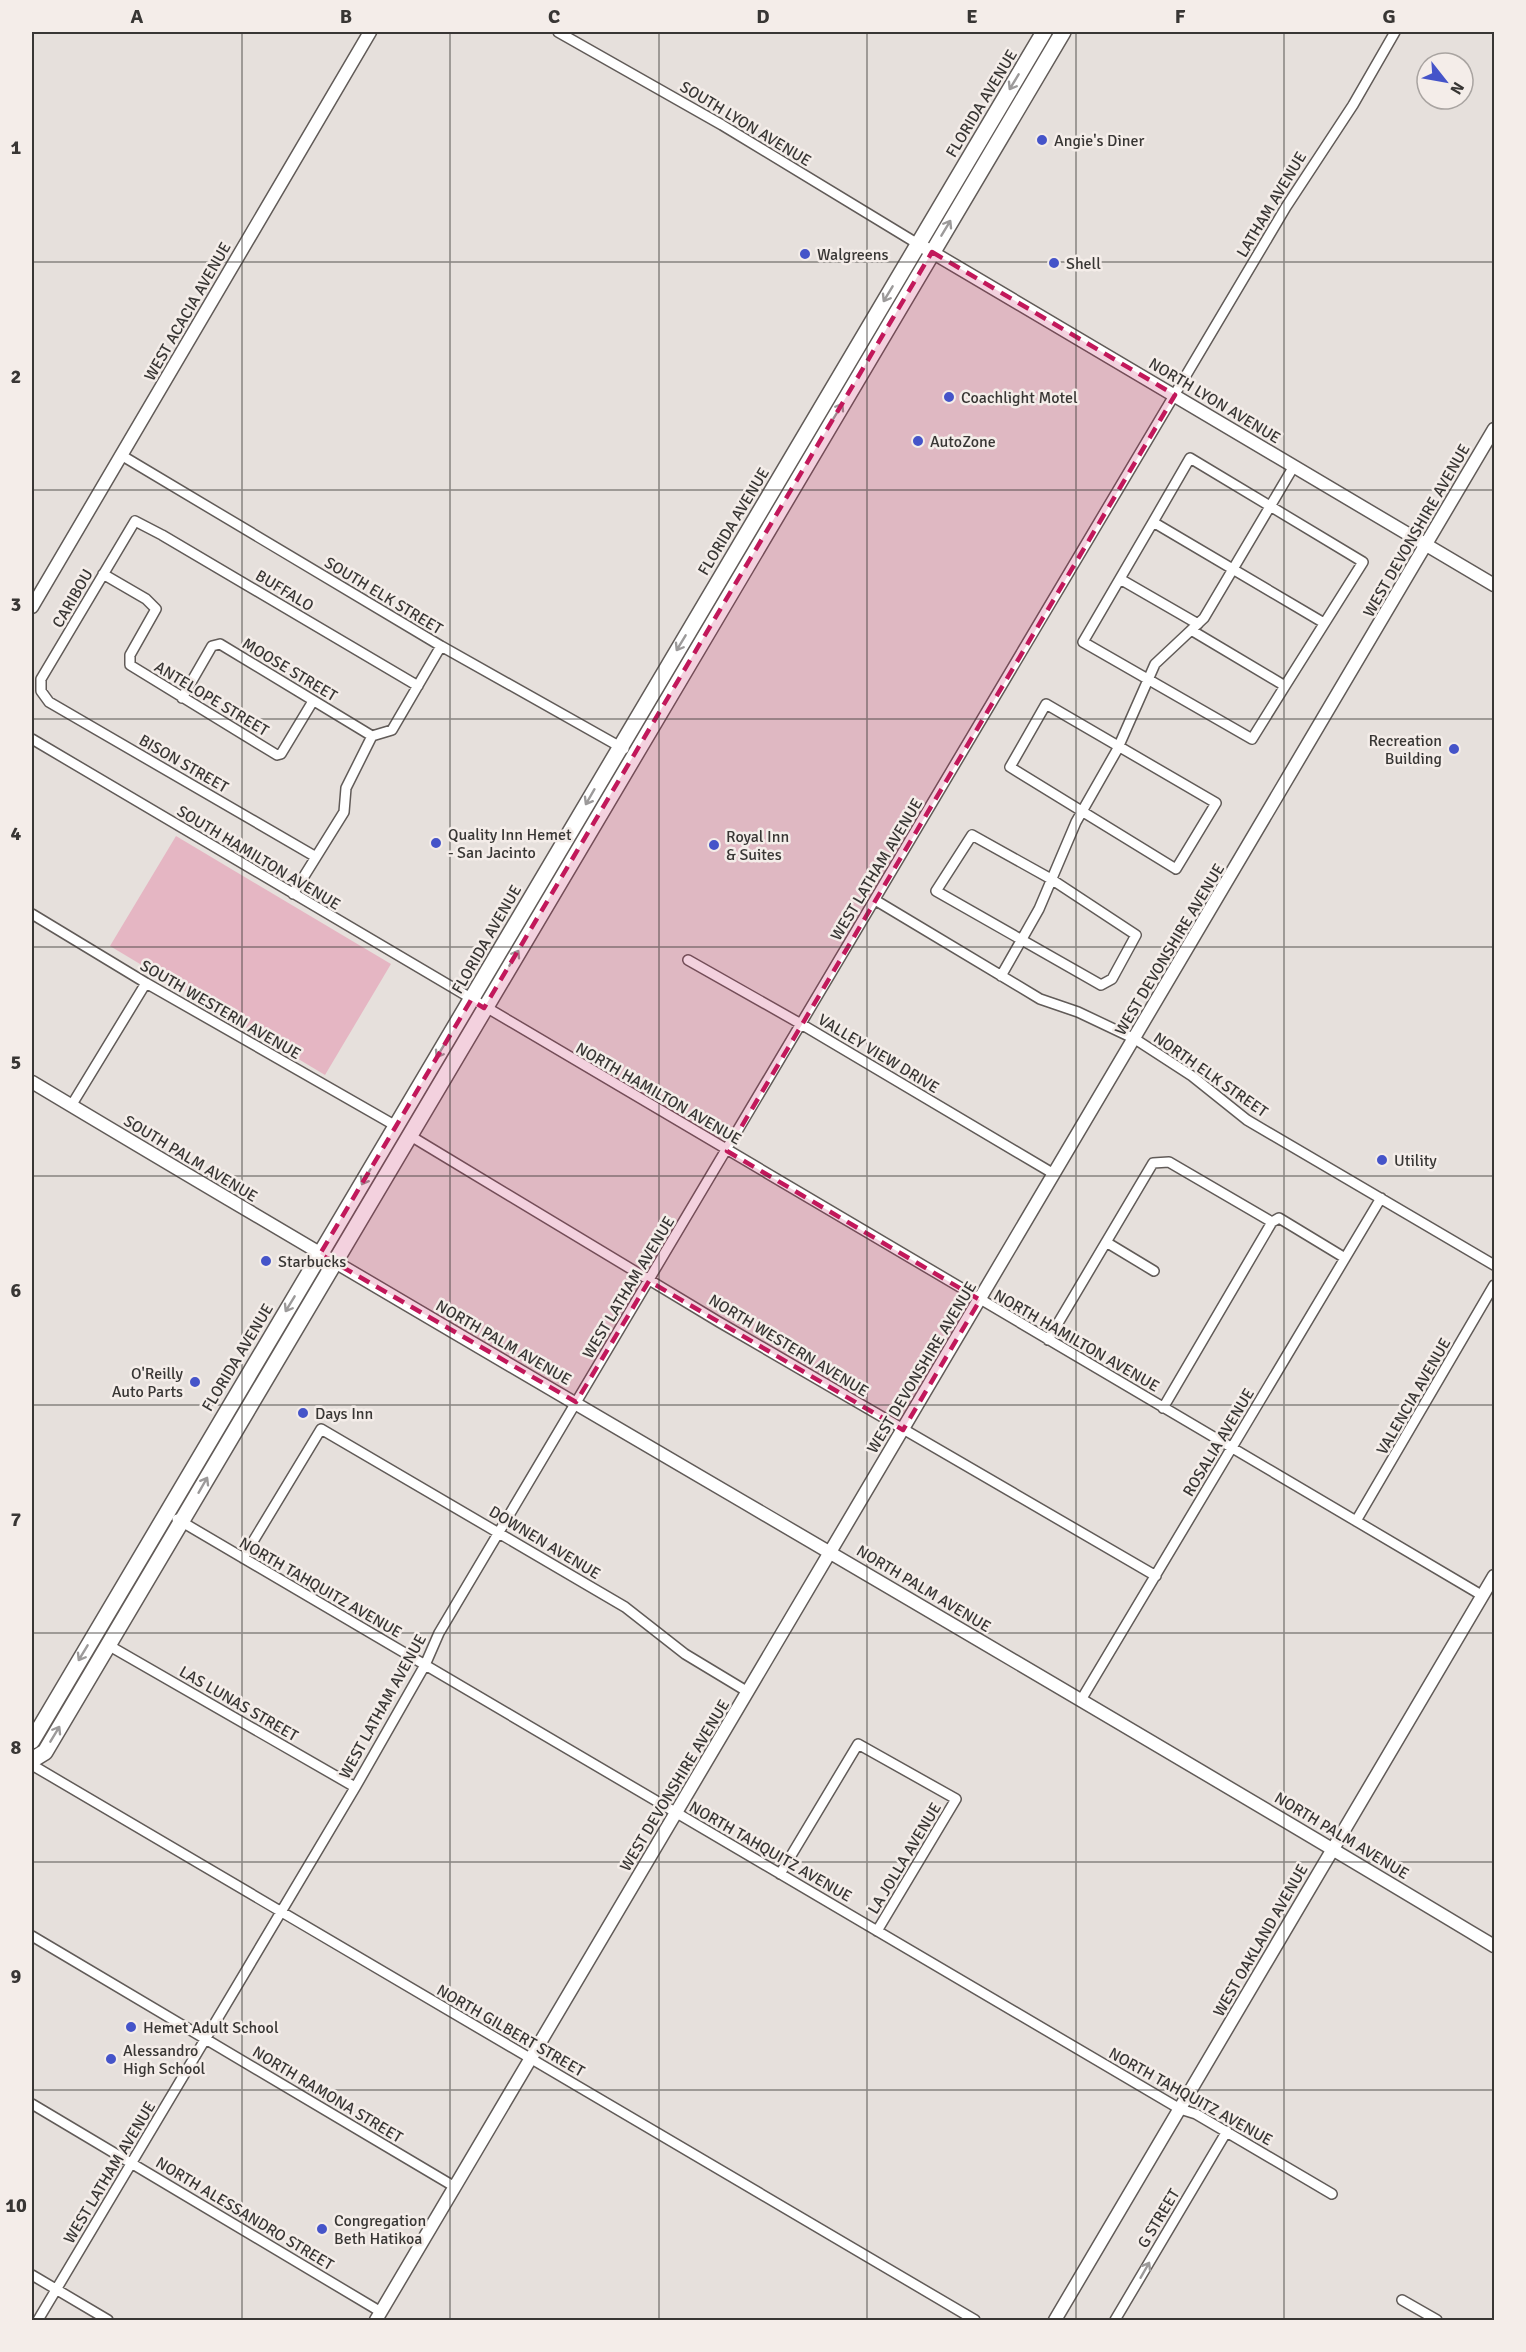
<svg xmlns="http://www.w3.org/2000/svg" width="1526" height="2352" font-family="Signika,sans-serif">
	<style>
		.green { fill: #e5b6c3 }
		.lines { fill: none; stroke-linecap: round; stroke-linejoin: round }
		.minor-casing { stroke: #615b58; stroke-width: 12 }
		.tertiary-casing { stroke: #615b58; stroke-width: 15 }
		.primary-casing { stroke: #615b58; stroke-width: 18 }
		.minor { stroke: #fff; stroke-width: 9 }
		.tertiary { stroke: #fff; stroke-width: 12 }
		.primary { stroke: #fff; stroke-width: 15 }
		.oneway { stroke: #9c9a9a }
		.marked { fill: #c2185b; fill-opacity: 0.2; stroke: #c2185b; stroke-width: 4.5; stroke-dasharray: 12 8; stroke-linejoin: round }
		.grid { fill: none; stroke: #383634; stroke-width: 1.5; stroke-opacity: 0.55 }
		.poi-dot { fill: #4554c9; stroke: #f4ede9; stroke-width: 2 }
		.labels { text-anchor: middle; stroke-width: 5; stroke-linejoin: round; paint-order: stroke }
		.street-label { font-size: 16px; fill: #383634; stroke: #f4ede9 }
		.poi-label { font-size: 16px; fill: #383634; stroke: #f4ede9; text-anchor: start }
		.neatline { fill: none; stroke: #383634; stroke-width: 2 }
		.grid-label { font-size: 20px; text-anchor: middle; font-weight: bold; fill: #383634 }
	</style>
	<rect width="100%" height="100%" fill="#e6e0dc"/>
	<path class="green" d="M 176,836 L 391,964 L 325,1075 L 110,946 Z"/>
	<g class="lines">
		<defs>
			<path id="minor" d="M 558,32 L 722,125 L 918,244
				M 121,455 L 441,646 L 624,749
				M 1153,522 L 1083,642 L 1252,739 L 1285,686 L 1191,630
				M 103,574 L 146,599 L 156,609 L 130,655 L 130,665 L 277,755 L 281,754 L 313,701
				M 1120,579 L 1198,624
				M 1285,686 L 1363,562 L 1190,458 L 1153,522 L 1324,623
				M 182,698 L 212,646 L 220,644 L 372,736
				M 1046,704 L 1216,803 L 1176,869 L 1010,767 Z
				M 32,739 L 1483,1596
				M 972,835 L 1051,879 L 1136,935 L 1112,979 L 1101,985 L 936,891 Z
				M 316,857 L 49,702 L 41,691 L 41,679 L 135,521 L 162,535 L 418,686
				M 293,894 L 344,812 L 346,788 L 372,736 L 392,730 L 441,646
				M 875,900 L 1040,999 L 1078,1012 L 1135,1039 L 1192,1076 L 1247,1120 L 1494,1265
				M 32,914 L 146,983 L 396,1126
				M 688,960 L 801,1024 L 1054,1174
				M 1001,976 L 1039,909 L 1076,822 L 1117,750 L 1155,664 L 1204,618 L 1294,466
				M 71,1106 L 146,983
				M 409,1135 L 719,1322 L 1156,1576
				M 1106,1242 L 1154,1271
				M 1048,1340 L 1153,1163 L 1169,1162 L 1272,1222 L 1279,1218 L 1345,1258
				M 1163,1408 L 1272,1222
				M 177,1519 L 1180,2109 L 1196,2114 L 1332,2194
				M 1356,1521 L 1494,1285
				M 243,1558 L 321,1429 L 625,1607 L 685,1654 L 748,1692
				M 108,1645 L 355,1787
				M 1081,1700 L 1381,1198
				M 32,1765 L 975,2320
				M 780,1874 L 858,1744 L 956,1799 L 877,1931
				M 32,1936 L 455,2187
				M 32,2104 L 381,2312
				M 32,2275 L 108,2320
				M 1402,2300 L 1437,2320
				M 38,2320 L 356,1786 L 425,1665 L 439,1633 L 499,1532 L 1286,207 L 1353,105 L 1395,32
				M 1115,2320 L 1227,2131"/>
			<path id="tertiary" d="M 925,248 L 1494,585
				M 32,607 L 370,32
				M 32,1082 C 517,1373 1010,1654 1494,1946
				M 376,2320 L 1494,429
				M 1055,2320 L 1494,1576"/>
			<path id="primary" d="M 32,1741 L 1044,32
				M 32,1760 L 45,1752 L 1063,32"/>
		</defs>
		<use href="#minor" class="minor-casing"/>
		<use href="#tertiary" class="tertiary-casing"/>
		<use href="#primary" class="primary-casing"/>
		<use href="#minor" class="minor"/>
		<use href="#tertiary" class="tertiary"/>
		<use href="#primary" class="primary"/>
	</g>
	<defs><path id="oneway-shaft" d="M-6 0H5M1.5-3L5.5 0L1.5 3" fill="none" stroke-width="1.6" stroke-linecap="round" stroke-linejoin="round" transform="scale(1.5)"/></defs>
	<g class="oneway">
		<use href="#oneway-shaft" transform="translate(1014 82) rotate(121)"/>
		<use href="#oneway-shaft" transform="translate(946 228) rotate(-59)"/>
		<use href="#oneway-shaft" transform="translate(888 294) rotate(121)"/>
		<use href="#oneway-shaft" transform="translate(838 411) rotate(-59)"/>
		<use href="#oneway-shaft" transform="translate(681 643) rotate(121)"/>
		<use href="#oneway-shaft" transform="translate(590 797) rotate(120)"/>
		<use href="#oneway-shaft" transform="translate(514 958) rotate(-59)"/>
		<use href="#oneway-shaft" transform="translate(441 1050) rotate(121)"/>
		<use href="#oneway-shaft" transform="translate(366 1177) rotate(120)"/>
		<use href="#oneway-shaft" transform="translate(290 1304) rotate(121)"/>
		<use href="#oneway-shaft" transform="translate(203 1485) rotate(-60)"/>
		<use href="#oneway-shaft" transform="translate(83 1653) rotate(121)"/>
		<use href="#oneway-shaft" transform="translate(55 1734) rotate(-59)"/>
		<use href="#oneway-shaft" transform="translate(1145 2270) rotate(-60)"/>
	</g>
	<path class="marked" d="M 932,252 L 1175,395 L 727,1151 L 980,1300 L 903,1430 L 649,1281 L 576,1402 L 320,1254 L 471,1000 L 484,1008 Z"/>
	<path class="grid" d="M 242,32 L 242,2320M 450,32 L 450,2320M 659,32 L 659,2320M 867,32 L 867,2320M 1076,32 L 1076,2320M 1284,32 L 1284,2320M 32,262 L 1494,262M 32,490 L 1494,490M 32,719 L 1494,719M 32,947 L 1494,947M 32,1176 L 1494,1176M 32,1405 L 1494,1405M 32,1633 L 1494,1633M 32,1862 L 1494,1862M 32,2090 L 1494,2090"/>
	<g class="poi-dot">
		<circle cx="1042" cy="140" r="6"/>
		<circle cx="805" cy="254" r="6"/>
		<circle cx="1054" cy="263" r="6"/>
		<circle cx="949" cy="397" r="6"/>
		<circle cx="918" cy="441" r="6"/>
		<circle cx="1454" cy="749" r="6"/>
		<circle cx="436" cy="843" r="6"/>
		<circle cx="714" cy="845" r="6"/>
		<circle cx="1382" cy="1160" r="6"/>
		<circle cx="266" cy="1261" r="6"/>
		<circle cx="195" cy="1382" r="6"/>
		<circle cx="303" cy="1413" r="6"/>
		<circle cx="131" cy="2027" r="6"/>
		<circle cx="111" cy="2059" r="6"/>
		<circle cx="322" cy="2229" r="6"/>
	</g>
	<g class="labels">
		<g class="street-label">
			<text transform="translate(981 103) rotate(-59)" y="6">FLORIDA AVENUE</text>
			<text transform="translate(746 123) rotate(31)" y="6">SOUTH LYON AVENUE</text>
			<text transform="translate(1271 204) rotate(-59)" y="6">LATHAM AVENUE</text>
			<text transform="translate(187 311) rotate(-60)" y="6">WEST ACACIA AVENUE</text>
			<text transform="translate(1215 400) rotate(31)" y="6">NORTH LYON AVENUE</text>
			<text transform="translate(733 521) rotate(-59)" y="6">FLORIDA AVENUE</text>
			<text transform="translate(1416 530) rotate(-60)" y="6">WEST DEVONSHIRE AVENUE</text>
			<text transform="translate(285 590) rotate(31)" y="6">BUFFALO</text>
			<text transform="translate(384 595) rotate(31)" y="6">SOUTH ELK STREET</text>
			<text transform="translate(72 598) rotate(-60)" y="6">CARIBOU</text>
			<text transform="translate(290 669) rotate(31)" y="6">MOOSE STREET</text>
			<text transform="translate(212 698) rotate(31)" y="6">ANTELOPE STREET</text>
			<text transform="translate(184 763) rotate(30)" y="6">BISON STREET</text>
			<text transform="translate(259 857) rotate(31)" y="6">SOUTH HAMILTON AVENUE</text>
			<text transform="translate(876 869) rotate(-59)" y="6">WEST LATHAM AVENUE</text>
			<text transform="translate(486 939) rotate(-60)" y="6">FLORIDA AVENUE</text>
			<text transform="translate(1169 949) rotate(-59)" y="6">WEST DEVONSHIRE AVENUE</text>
			<text transform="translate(221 1009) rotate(30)" y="6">SOUTH WESTERN AVENUE</text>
			<text transform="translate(879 1053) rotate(31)" y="6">VALLEY VIEW DRIVE</text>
			<text transform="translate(1211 1074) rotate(35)" y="6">NORTH ELK STREET</text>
			<text transform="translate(659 1093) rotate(30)" y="6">NORTH HAMILTON AVENUE</text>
			<text transform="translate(191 1158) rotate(31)" y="6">SOUTH PALM AVENUE</text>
			<text transform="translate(628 1287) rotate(-59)" y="6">WEST LATHAM AVENUE</text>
			<text transform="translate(1077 1340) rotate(30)" y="6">NORTH HAMILTON AVENUE</text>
			<text transform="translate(504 1342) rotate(30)" y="6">NORTH PALM AVENUE</text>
			<text transform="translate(789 1345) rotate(31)" y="6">NORTH WESTERN AVENUE</text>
			<text transform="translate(237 1357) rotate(-59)" y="6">FLORIDA AVENUE</text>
			<text transform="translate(921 1367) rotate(-59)" y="6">WEST DEVONSHIRE AVENUE</text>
			<text transform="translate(1413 1396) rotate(-60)" y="6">VALENCIA AVENUE</text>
			<text transform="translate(1218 1442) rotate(-59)" y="6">ROSALIA AVENUE</text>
			<text transform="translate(545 1542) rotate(31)" y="6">DOWNEN AVENUE</text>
			<text transform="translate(321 1587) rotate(30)" y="6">NORTH TAHQUITZ AVENUE</text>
			<text transform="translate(924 1588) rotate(31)" y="6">NORTH PALM AVENUE</text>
			<text transform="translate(239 1703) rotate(30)" y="6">LAS LUNAS STREET</text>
			<text transform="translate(382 1706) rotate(-61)" y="6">WEST LATHAM AVENUE</text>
			<text transform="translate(674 1785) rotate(-59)" y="6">WEST DEVONSHIRE AVENUE</text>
			<text transform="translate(1342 1835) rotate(31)" y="6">NORTH PALM AVENUE</text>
			<text transform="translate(771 1851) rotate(30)" y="6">NORTH TAHQUITZ AVENUE</text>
			<text transform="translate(904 1858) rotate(-59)" y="6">LA JOLLA AVENUE</text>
			<text transform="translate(1260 1940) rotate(-60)" y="6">WEST OAKLAND AVENUE</text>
			<text transform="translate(511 2030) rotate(30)" y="6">NORTH GILBERT STREET</text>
			<text transform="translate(328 2094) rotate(31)" y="6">NORTH RAMONA STREET</text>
			<text transform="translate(1191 2096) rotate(29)" y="6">NORTH TAHQUITZ AVENUE</text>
			<text transform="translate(109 2172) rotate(-59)" y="6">WEST LATHAM AVENUE</text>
			<text transform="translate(245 2213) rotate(31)" y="6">NORTH ALESSANDRO STREET</text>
			<text transform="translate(1158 2218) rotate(-59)" y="6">G STREET</text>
		</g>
		<g class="poi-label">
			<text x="1054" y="146">Angie's Diner</text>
			<text x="817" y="260">Walgreens</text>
			<text x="1066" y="269">Shell</text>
			<text x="961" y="403">Coachlight Motel</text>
			<text x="930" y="447">AutoZone</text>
			<text x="1442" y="746" text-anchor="end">Recreation<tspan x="1442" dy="18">Building</tspan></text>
			<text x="448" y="840">Quality Inn Hemet<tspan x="448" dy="18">- San Jacinto</tspan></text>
			<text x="726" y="842">Royal Inn<tspan x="726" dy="18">&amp; Suites</tspan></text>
			<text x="1394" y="1166">Utility</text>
			<text x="278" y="1267">Starbucks</text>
			<text x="183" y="1379" text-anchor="end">O'Reilly<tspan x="183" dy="18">Auto Parts</tspan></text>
			<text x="315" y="1419">Days Inn</text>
			<text x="143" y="2033">Hemet Adult School</text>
			<text x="123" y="2056">Alessandro<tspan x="123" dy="18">High School</tspan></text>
			<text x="334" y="2226">Congregation<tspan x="334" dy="18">Beth Hatikoa</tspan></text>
		</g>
	</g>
	<rect width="1526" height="2352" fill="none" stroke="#f4ede9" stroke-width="66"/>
	<g transform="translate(1445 81) rotate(121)"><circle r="28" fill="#f4ede9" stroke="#a9a4a1" stroke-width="1.5"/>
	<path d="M0-4.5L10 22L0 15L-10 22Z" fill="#4554c9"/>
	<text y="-9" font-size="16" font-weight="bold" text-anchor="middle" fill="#383634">N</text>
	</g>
	<rect x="33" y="33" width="1460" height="2286" class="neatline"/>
	<g class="grid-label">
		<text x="137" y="23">A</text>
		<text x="346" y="23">B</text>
		<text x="554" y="23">C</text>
		<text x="763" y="23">D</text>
		<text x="972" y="23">E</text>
		<text x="1180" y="23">F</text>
		<text x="1389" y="23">G</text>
		<text x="16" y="154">1</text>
		<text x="16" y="383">2</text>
		<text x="16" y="611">3</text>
		<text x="16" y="840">4</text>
		<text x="16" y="1069">5</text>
		<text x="16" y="1297">6</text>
		<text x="16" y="1526">7</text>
		<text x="16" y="1754">8</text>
		<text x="16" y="1983">9</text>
		<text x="16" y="2212">10</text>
	</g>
</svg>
